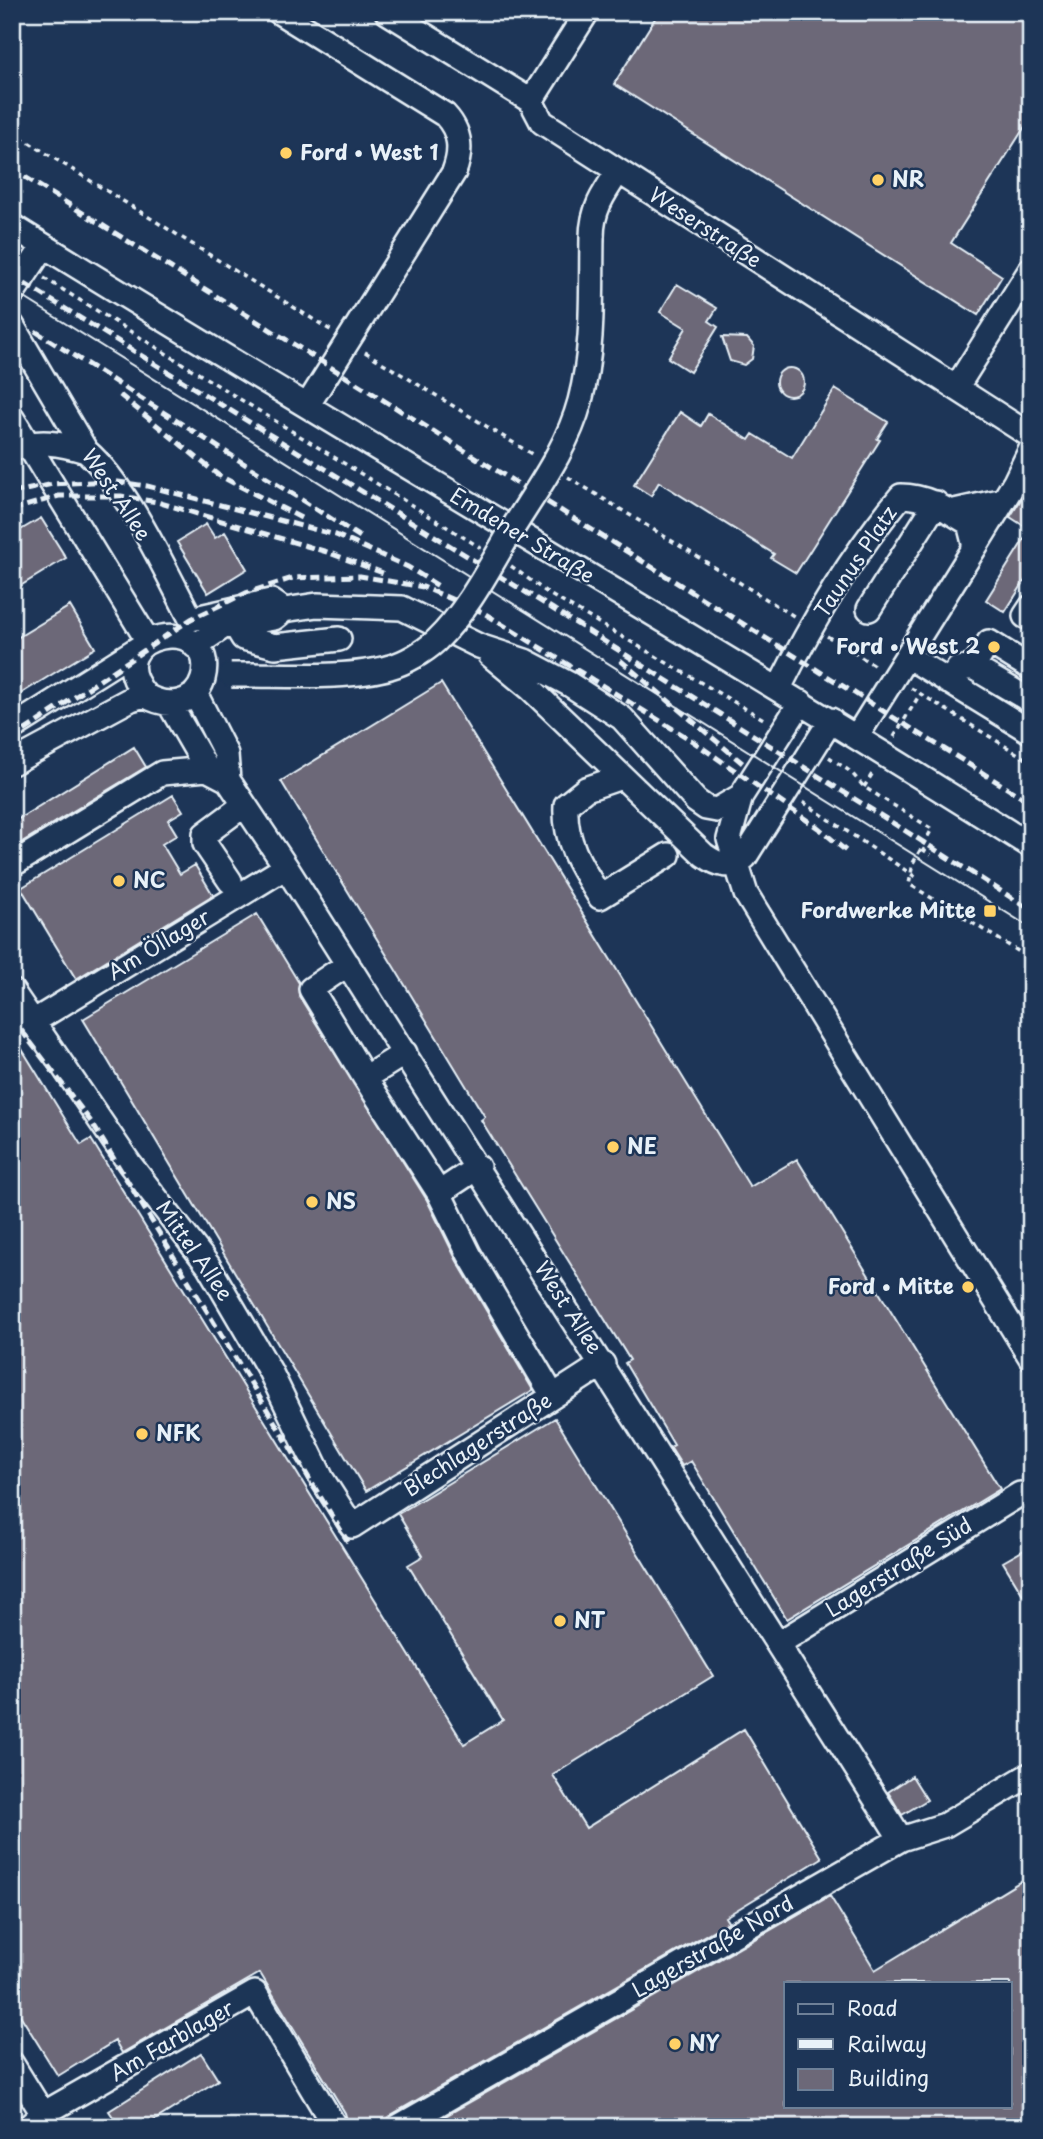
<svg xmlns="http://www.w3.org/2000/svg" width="1043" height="2139" font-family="'Playpen Sans',sans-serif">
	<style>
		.building { fill: #6c6878; stroke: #e8f1f8; stroke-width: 2; fill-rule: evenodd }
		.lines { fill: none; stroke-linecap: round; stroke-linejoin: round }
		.minor-casing { stroke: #e8f1f8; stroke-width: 28 }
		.path { stroke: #e8f1f8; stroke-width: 3.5; stroke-dasharray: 5 5; stroke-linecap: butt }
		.minor { stroke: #1d3557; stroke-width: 23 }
		.tram { stroke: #e8f1f8; stroke-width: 2 }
		.rail { stroke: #e8f1f8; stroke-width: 5; stroke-dasharray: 10 5; stroke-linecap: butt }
		.minor-bridge-casing { stroke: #e8f1f8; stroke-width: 28; stroke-linecap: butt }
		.minor-bridge { stroke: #1d3557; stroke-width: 23 }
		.poi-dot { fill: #ffd166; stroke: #1d3557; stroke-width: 2.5 }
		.labels { text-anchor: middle; stroke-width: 5; stroke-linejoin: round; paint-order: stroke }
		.poi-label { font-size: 21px; font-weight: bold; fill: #e8f1f8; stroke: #1d3557; text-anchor: start }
		.street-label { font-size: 21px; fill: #e8f1f8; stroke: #1d3557 }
	</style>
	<rect width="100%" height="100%" fill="#1d3557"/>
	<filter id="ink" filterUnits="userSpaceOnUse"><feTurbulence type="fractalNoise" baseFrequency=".0143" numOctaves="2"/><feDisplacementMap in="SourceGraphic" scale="14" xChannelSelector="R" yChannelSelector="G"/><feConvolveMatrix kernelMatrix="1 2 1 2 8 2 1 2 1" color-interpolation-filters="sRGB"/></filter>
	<g filter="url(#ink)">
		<path class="building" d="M 659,12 L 1031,12 L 1031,117 L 951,243 L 1002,276 L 978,315 L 614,84 Z
			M 677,284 L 717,308 L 709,321 L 718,327 L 690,372 L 668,358 L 686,328 L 660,312 Z
			M 722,337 L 747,338 L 754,346 L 752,359 L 744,365 L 730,361 Z
			M776 382a14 14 0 1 1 28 0a14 14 0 1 1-28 0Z
			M 835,389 L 888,422 L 877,439 L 880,440 L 796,573 L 771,558 L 774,554 L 659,482 L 651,496 L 634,485 L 680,412 L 701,426 L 708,414 L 749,440 L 753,434 L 792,458 Z
			M 1022,498 L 1031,504 L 1031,571 L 1005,612 L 986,600 L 1030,530 L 1010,517 Z
			M 41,518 L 66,558 L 12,591 L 12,535 Z
			M 206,524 L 215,538 L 225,532 L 247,569 L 208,593 L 177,542 Z
			M 70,606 L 95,648 L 12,699 L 12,641 Z
			M 441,683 L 750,1187 L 797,1159 L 1000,1489 L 787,1619 L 691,1461 L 682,1466 L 670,1447 L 674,1445 L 625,1363 L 630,1360 L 481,1120 L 485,1117 L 281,781 Z
			M 134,747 L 146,767 L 12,848 L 12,823 Z
			M 173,795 L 183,811 L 168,820 L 177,835 L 162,844 L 180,874 L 195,865 L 213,895 L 76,979 L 21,888 Z
			M 257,914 L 299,983 L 299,996 L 427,1200 L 457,1261 L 533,1390 L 366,1491 L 83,1019 Z
			M 12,1033 L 81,1145 L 91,1139 L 464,1744 L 503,1720 L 408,1565 L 423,1556 L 398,1514 L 555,1418 L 713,1676 L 553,1775 L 586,1828 L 744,1729 L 822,1858 L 725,1917 L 728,1922 L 391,2115 L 384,2127 L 349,2127 L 345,2113 L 260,1973 L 122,2053 L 115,2041 L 58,2076 L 12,2002 Z
			M 1031,1546 L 1031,1608 L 1003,1562 Z
			M 912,1776 L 927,1800 L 902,1815 L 888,1792 Z
			M 1031,1875 L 1031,2127 L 448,2127 L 442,2118 L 830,1896 L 875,1970 ZM 786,1983 L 1010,1983 L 1010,2106 L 786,2106 Z
			M 201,2053 L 218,2080 L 144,2127 L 120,2127 L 109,2111 Z"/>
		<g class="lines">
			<defs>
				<path id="minor" d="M 279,12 L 445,115 C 461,132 462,151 454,172 L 307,406
					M 387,12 L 531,101 L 542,122 L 1031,436
					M 531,101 L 587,12
					M 12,226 C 350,436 695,634 1031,846
					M 592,237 C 592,210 603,194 618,172
					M 12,294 L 44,246
					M 12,325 L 86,451 C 127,486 165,570 191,619
					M 956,388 L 1031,269
					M 12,418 L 148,641
					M 12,449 C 38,439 60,443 86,451
					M 950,512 L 1004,500
					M 975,547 L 1015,482 L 1031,449
					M 1031,607 L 1025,616 L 1031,619
					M 869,609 L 936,503
					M 191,619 L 271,601 L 284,610
					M 235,625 L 243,638 L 275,646 L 339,639
					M 195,646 L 223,627 L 274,618 L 284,610 L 317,605 L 402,608 L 479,646 L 525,661 L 569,684 L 622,718 L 696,801 L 706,808 L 717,810 L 741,796 L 801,702
					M 490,655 L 531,689 L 704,855 C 718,865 731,870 745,857 L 831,720
					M 907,656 L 1031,732
					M 973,667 L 989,642 L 1031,668
					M 948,682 L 958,669 L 973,667 L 1031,701
					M 779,688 C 812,622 853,553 901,496 C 927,496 947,510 969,523 L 975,547 L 857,736
					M 195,693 L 226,754 L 228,780
					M 170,705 L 207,769 L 228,780 L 286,867 L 901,1839
					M 12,728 L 142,646
					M 12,763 L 131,699 L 145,695 C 165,708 195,706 203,679 C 221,610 93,631 145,695
					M 621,777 L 586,789 L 566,805 C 564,842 581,867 600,897 L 668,855
					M 741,796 L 729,839 L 746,894 L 1031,1358
					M 12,865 L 162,773 L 207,769
					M 230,881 L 205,844 L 205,834 L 244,805
					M 348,964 L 311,989 L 365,1078 L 405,1053
					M 12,991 L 129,1163 L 208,1265 L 270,1371 L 322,1479 L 352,1526 L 603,1364
					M 31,1023 L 286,867
					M 365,1078 L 439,1193 L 478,1167
					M 439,1193 L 469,1254 L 553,1396
					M 779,1643 L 1020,1494
					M 12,2064 L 51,2127
					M 28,2127 L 43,2114 L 255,1993 L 335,2127
					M 398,2127 L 901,1839 L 945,1825 L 1031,1774"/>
			</defs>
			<use href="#minor" class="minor-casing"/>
			<path class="path" d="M 12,132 L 332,331
				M 44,278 L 481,548
				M 365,352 L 535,456
				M 568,477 L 797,618
				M 511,566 L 549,594 L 765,720
				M 827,636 L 877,667
				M 911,688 L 1031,762
				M 894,737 L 920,694
				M 829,757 L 851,772 L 864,787 L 932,829 L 913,863 L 909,884 L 1031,959
				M 864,787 L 874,771
				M 803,802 L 917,878
				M 922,849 L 931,855"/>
			<use href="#minor" class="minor"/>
			<path class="tram" d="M 12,290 L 1031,928"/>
			<path class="rail" d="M 12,169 L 1031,803
				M 12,276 L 553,609 L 1031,910
				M 35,331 L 360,537
				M 120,395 L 218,475 L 305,520
				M 12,493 L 53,484 L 111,481 L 147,486 L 336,535 L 408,567 L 440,587
				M 12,510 L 59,496 L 121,496 L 157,502 L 327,552 L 383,573
				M 620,660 L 746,766
				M 12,739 L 191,619 L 246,593 L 293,578 L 360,576 L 423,587 L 482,612 L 688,738 L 821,830
				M 815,825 L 846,851
				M 12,1018 L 92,1123 L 348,1542"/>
			<defs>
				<path id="minor-bridge" d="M 231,675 C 277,674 347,680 390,667 C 405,663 424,652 436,641 C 466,612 487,572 508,536 C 534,493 567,450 580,401 C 594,348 591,292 592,237"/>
			</defs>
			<use href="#minor-bridge" class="minor-bridge-casing"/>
			<use href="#minor-bridge" class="minor-bridge"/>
		</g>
	</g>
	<g class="poi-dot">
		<circle cx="286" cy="153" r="7"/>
		<circle cx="878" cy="180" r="7"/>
		<circle cx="994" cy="647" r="7"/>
		<circle cx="119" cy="881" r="7"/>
		<rect x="983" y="904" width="14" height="14" rx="3.5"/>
		<circle cx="613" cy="1147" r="7"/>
		<circle cx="312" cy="1202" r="7"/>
		<circle cx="968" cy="1287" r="7"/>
		<circle cx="142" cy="1434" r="7"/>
		<circle cx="560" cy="1621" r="7"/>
		<circle cx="675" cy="2044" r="7"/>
	</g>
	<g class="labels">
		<g class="poi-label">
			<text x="300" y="160">Ford • West 1</text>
			<text x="892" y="187">NR</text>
			<text x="980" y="654" text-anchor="end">Ford • West 2</text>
			<text x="133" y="888">NC</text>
			<text x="976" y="918" text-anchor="end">Fordwerke Mitte</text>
			<text x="627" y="1154">NE</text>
			<text x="326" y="1209">NS</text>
			<text x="954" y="1294" text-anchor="end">Ford • Mitte</text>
			<text x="156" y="1441">NFK</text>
			<text x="574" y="1628">NT</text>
			<text x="689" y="2051">NY</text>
		</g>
		<g class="street-label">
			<text transform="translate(705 228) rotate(33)" y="7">Weserstraße</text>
			<text transform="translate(116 495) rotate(56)" y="7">West Allee</text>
			<text transform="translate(522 536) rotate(31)" y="7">Emdener Straße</text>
			<text transform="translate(856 562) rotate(-56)" y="7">Taunus Platz</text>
			<text transform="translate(159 945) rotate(-31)" y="7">Am Öllager</text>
			<text transform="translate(194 1251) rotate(55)" y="7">Mittel Allee</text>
			<text transform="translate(568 1308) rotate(57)" y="7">West Allee</text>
			<text transform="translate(478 1445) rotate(-33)" y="7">Blechlagerstraße</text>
			<text transform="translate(899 1568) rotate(-32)" y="7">Lagerstraße Süd</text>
			<text transform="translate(713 1947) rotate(-30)" y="7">Lagerstraße Nord</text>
			<text transform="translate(172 2041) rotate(-30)" y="7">Am Farblager</text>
		</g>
	</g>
	<rect width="1043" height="2139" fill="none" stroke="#1d3557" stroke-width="42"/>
	<rect x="21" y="21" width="1001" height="2097" fill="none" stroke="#e8f1f8" stroke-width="2.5" filter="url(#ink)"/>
	<rect x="784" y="1982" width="228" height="126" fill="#1d3557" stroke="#6e8097" stroke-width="2"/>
	<rect x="798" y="2004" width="35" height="10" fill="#1d3557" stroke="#6e8097" stroke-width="2"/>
	<text x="847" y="2016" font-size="21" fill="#e8f1f8">Road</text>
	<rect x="798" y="2039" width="35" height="10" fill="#e8f1f8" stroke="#6e8097" stroke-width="2"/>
	<text x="847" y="2052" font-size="21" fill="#e8f1f8">Railway</text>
	<rect x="798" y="2069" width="35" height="21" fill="#6c6878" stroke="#6e8097" stroke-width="2"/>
	<text x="847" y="2086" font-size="21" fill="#e8f1f8">Building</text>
</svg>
